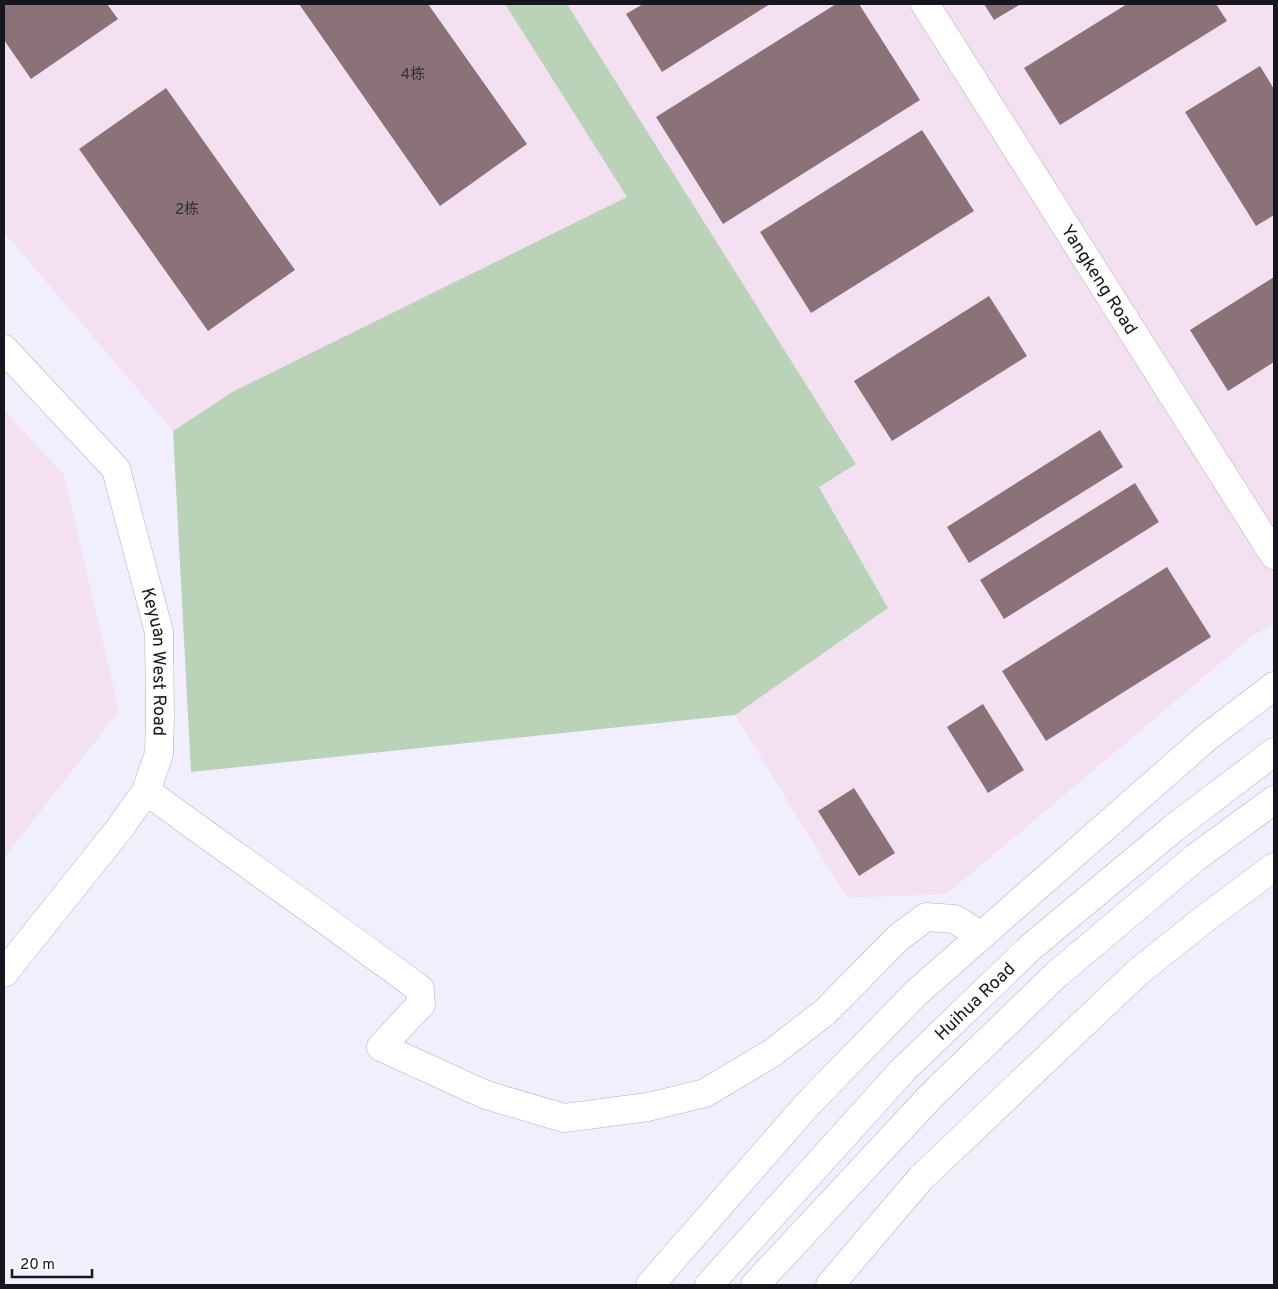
<svg xmlns="http://www.w3.org/2000/svg" width="1278" height="1289" font-family="Overpass,'Noto Sans SC',sans-serif">
	<style>
		.industrial { fill: #f3e1f2 }
		.green { fill: #b9d2b8 }
		.building { fill: #8b7279 }
		.lines { fill: none; stroke-linecap: round; stroke-linejoin: round }
		.minor-casing { stroke: #b3afc6; stroke-width: 29 }
		.major-casing { stroke: #b3afc6; stroke-width: 29 }
		.minor { stroke: #fff; stroke-width: 28 }
		.major { stroke: #fff; stroke-width: 28 }
		.labels { text-anchor: middle; stroke-width: 4; stroke-linejoin: round; paint-order: stroke }
		.number-label { font-size: 15px; fill: #342d35 }
		.street-label { font-size: 18px; fill: #17161e; stroke: #fff }
	</style>
	<rect width="100%" height="100%" fill="#f1effe"/>
	<path class="industrial" d="M 4,4 L 505,4 L 627,197 L 234,391 L 173,431 L 4,232 Z
		M 567,4 L 1274,4 L 1274,623 L 1250,638 L 947,894 L 847,898 L 735,715 L 888,608 L 819,486 L 855,464 Z
		M 4,410 L 64,475 L 119,711 L 4,858 Z"/>
	<path class="green" d="M 505,4 L 567,4 L 856,464 L 819,487 L 888,608 L 735,715 L 191,772 L 173,431 L 234,391 L 627,197 Z"/>
	<path class="building" d="M 4,4 L 107,4 L 118,19 L 31,79 L 4,40 Z
		M 299,4 L 428,4 L 527,144 L 440,206 Z
		M 643,4 L 770,4 L 662,72 L 626,14 Z
		M 836,4 L 859,4 L 920,100 L 723,224 L 656,117 Z
		M 984,4 L 1021,4 L 994,20 Z
		M 1127,4 L 1216,4 L 1227,21 L 1060,125 L 1024,68 Z
		M 1260,66 L 1274,89 L 1274,215 L 1256,226 L 1185,112 Z
		M 166,88 L 295,270 L 208,331 L 79,149 Z
		M 922,130 L 974,211 L 811,313 L 760,232 Z
		M 1274,277 L 1274,362 L 1228,391 L 1190,330 Z
		M 989,296 L 1027,356 L 892,441 L 854,381 Z
		M 1100,430 L 1123,467 L 969,563 L 947,527 Z
		M 1135,483 L 1159,522 L 1004,619 L 980,580 Z
		M 1167,567 L 1211,637 L 1046,741 L 1002,671 Z
		M 983,704 L 1024,770 L 988,793 L 947,727 Z
		M 854,788 L 895,853 L 859,876 L 818,811 Z"/>
	<g class="lines">
		<defs>
			<g id="minor">
				<path id="s1" d="M 925,4 L 1274,555"/>
				<path id="s2" d="M 4,349 L 116,469 L 159,632 L 160,716 L 159,754 L 146,791 L 120,828 L 4,973"/>
				<path d="M 146,791 C 237,857 329,922 420,989 L 421,1004 L 381,1047 L 486,1095 L 564,1118 L 648,1107 L 705,1093 L 772,1053 L 825,1012 L 899,937 L 926,917 L 955,919 L 981,936"/>
				<path d="M 650,1285 L 807,1105 L 915,994 L 1206,738 L 1274,686"/>
				<path d="M 830,1285 L 921,1178 L 1138,972 L 1202,921 L 1274,867"/>
			</g>
			<g id="major">
				<path id="s3" d="M 709,1285 L 903,1070 L 1031,947 L 1174,828 L 1274,752"/>
				<path d="M 755,1285 L 931,1096 L 1056,975 L 1195,858 L 1274,800"/>
			</g>
		</defs>
		<use href="#minor" class="minor-casing"/>
		<use href="#major" class="major-casing"/>
		<use href="#minor" class="minor"/>
		<use href="#major" class="major"/>
	</g>
	<g class="labels">
		<g class="number-label">
			<text x="413" y="79">4栋</text>
			<text x="187" y="214">2栋</text>
		</g>
		<g class="street-label">
			<text dy="6" stroke="none"><textPath href="#s1" startOffset="326">Yangkeng Road</textPath></text>
			<text dy="6" stroke="none"><textPath href="#s2" startOffset="362">Keyuan West Road</textPath></text>
			<text dy="6" stroke="none"><textPath href="#s3" startOffset="389">Huihua Road</textPath></text>
		</g>
	</g>
	<rect width="1278" height="1289" fill="none" stroke="#17161e" stroke-width="10"/>
	<path d="M12 1269v8h80v-8" fill="none" stroke="#17161e" stroke-width="2.5"/>
	<text x="20" y="1269" font-size="15" fill="#17161e" stroke="#ffffff" stroke-width="4" paint-order="stroke">20 m</text>
</svg>
